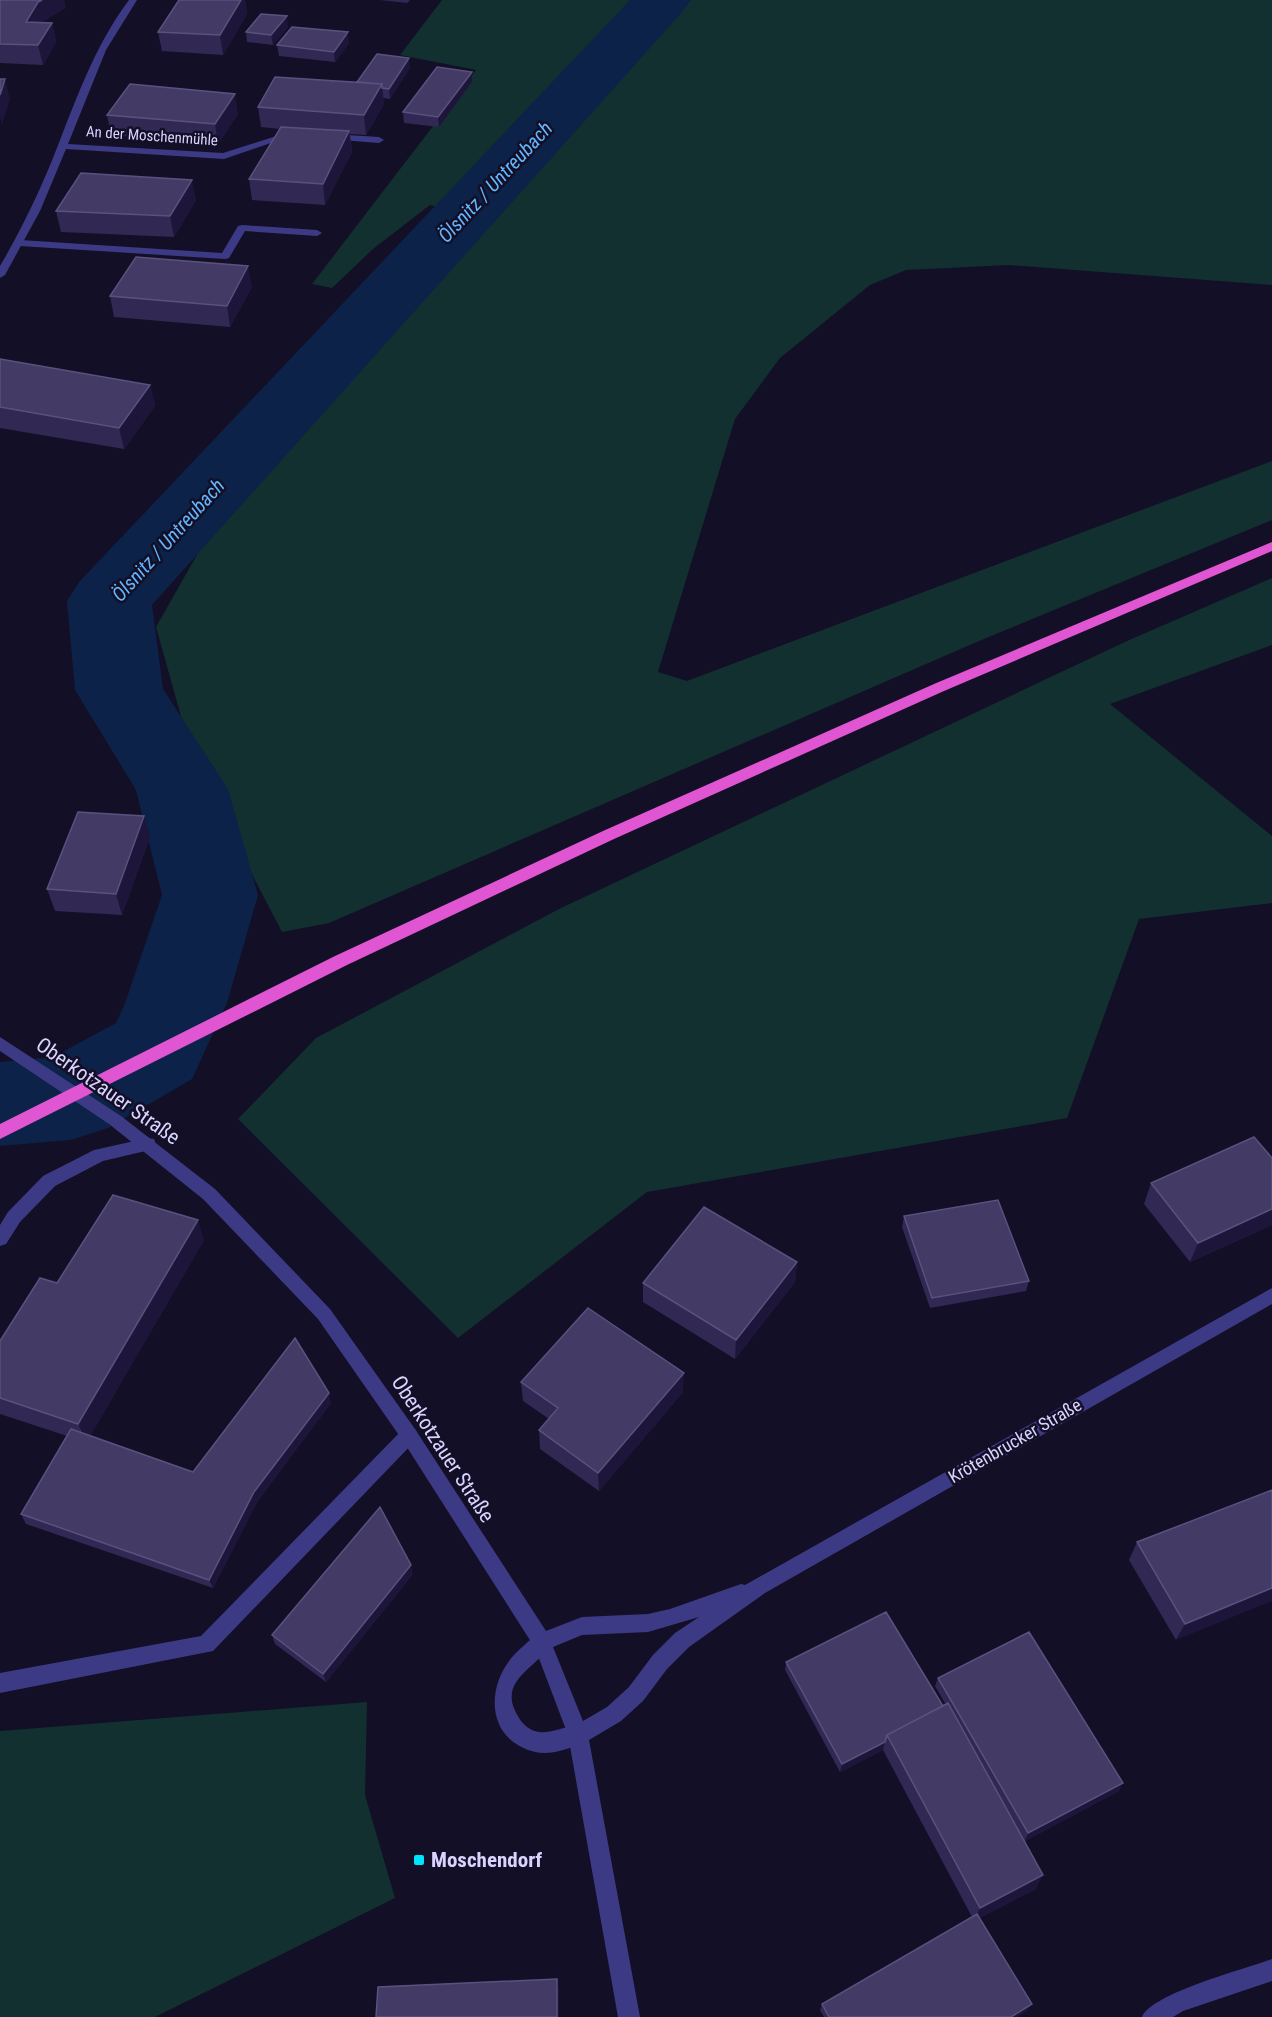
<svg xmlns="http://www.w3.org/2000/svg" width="1272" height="2017" font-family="'Roboto Condensed',sans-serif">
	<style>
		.green { fill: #12302f }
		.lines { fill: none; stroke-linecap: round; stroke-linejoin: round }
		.river { fill: #0c2248; fill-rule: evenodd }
		.service { fill: #3d3a85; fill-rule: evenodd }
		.minor { fill: #3d3a85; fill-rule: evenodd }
		.trunk { fill: #e055d1; fill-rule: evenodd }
		.wall { fill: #312854 }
		.shaded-wall { fill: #1d163a }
		.building { fill: #433a66; stroke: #5a527e; stroke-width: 1.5 }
		.poi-dot { fill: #00e5ff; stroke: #130f26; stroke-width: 2 }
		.labels { text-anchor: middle; stroke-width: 5; stroke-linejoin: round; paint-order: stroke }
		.far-street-label { font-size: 15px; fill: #d9d4ff; stroke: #130f26 }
		.street-label { font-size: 18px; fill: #d9d4ff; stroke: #130f26 }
		.water-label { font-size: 20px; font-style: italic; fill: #62b6ff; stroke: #130f26 }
		.near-street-label { font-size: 21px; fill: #d9d4ff; stroke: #130f26 }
		.near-poi-label { font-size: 21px; font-weight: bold; fill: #d9d4ff; stroke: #130f26; text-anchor: start }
	</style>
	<rect width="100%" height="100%" fill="#130f26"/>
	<path class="green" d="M 442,0 L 1272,0 L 1272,285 L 1009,265 L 906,270 L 870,285 L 780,358 L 735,419 L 658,672 L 687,681 L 1272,461 L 1272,520 L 979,641 L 329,923 L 282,932 L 194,763 L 156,627 L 219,516 L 485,221 L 430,205 L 373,249 L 332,288 L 312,284 L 476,70 L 400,55 Z
		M 1272,578 L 1272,645 L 1110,704 L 1272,836 L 1272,903 L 1139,919 L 1067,1118 L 647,1192 L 458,1338 L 238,1119 L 316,1038 L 559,909 L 1127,641 Z
		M 367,1702 L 365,1795 L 395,1898 L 155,2017 L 0,2017 L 0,1731 Z"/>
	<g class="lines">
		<path class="river" d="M 630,0 L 691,0 L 682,12 L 152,605 L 163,689 L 228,789 L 258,895 L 227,1003 L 192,1079 L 108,1128 L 71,1140 L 0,1146 L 0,1062 L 53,1057 L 116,1023 L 125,1003 L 162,895 L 136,790 L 75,690 L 67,601 L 79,582 Z"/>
		<path class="service" d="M 242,225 L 317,230 L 322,233 L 317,236 L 245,231 L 229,258 L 225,259 L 20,246 L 15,243 L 20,240 L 222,253 L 238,226 Z
			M 148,1138 L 154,1139 L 156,1144 L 154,1149 L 103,1161 L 55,1186 L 20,1222 L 6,1244 L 0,1246 L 0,1225 L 8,1212 L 43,1176 L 94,1150 Z
			M 409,1427 L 415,1429 L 418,1435 L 415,1441 L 213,1651 L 0,1693 L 0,1673 L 201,1636 L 403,1429 Z
			M 542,1633 L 549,1635 L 552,1642 C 541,1667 495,1679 518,1716 C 522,1724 530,1731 539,1732 C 555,1734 570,1722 585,1728 L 588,1735 L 585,1742 C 571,1748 551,1756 535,1752 C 483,1739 485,1680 520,1649 C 527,1643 533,1636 542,1633 Z"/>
		<path class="minor" d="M 129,0 L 137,0 L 106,50 L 68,144 L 223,153 L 289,132 L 297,134 L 224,159 L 66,149 L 40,211 L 5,275 L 0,278 L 0,266 C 20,232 38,195 53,158 C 75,103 93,48 129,0 Z
			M 331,134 L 379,137 L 384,140 L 379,143 L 328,139 L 328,135 Z
			M 0,1037 L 121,1116 L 215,1189 L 330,1309 L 415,1429 L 546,1631 L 582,1617 L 648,1614 L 670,1609 L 741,1584 L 745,1585 L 1272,1288 L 1272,1304 L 765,1593 L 689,1647 L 667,1669 L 643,1701 L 621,1721 L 589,1740 L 640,2017 L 618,2017 L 568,1735 L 535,1648 L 403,1441 L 318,1319 L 203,1199 L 109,1124 L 0,1051 ZM 699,1617 L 675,1633 L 653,1655 L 629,1687 L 607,1707 L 583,1721 L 553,1647 L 582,1635 L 648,1632 Z
			M 1272,1959 L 1272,1981 L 1183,2011 L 1173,2017 L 1142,2017 C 1152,1993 1245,1969 1272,1959 Z"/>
		<path class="trunk" d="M 1272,542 L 1272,551 L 944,691 L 614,839 L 347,965 L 0,1139 L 0,1124 L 335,956 L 603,831 L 934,684 Z"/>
	</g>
	<path class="wall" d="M 0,0 L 64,0 L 65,8 L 42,22 L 52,23 L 56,42 L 43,65 L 0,63 Z
		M 179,0 L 245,0 L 247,14 L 223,55 L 162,51 L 158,32 Z
		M 380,0 L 410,0 L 407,3 Z
		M 288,27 L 273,45 L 247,42 L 246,32 Z
		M 349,43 L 335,62 L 279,56 L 277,45 Z
		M 410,68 L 390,99 L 383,98 L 384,104 L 366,135 L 350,134 L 352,152 L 325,205 L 252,200 L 249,179 L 280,129 L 261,127 L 258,107 L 357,82 Z
		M 472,82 L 439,127 L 404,123 L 403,112 Z
		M 238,114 L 218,144 L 111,135 L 107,115 Z
		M 196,200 L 174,237 L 61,232 L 56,211 Z
		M 252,287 L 230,327 L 114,317 L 110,296 Z
		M 0,359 L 150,385 L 155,406 L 124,449 L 0,428 Z
		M 150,837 L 122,915 L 55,911 L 47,889 Z
		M 1272,1158 L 1272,1225 L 1190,1262 L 1144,1204 L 1151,1183 Z
		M 904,1216 L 1029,1281 L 1026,1291 L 930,1308 L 902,1227 Z
		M 204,1240 L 90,1436 L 193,1472 L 331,1403 L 257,1502 L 213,1588 L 26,1524 L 21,1514 L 67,1436 L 0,1414 L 0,1341 L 57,1283 Z
		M 797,1262 L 795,1282 L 735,1359 L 643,1302 L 643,1283 Z
		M 521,1382 L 683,1392 L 599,1491 L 540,1449 L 539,1430 L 549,1419 L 523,1401 Z
		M 1272,1490 L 1176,1640 L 1129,1560 L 1137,1542 Z
		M 413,1574 L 326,1682 L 275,1644 L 272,1635 Z
		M 786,1662 L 943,1706 L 946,1705 L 935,1686 L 938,1678 L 1119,1791 L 1025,1841 L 1009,1814 L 1036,1889 L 979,1918 L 1028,2010 L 1017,2017 L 824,2017 L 820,2010 L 822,2004 L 972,1917 L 883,1750 L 840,1772 L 785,1670 Z"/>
	<path class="shaded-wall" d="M 42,0 L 64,0 L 65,8 L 42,22 L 30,42 L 26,22 L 38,2 Z
		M 241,0 L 245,0 L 247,14 L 223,55 L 220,35 Z
		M 287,16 L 288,27 L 273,45 L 271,35 Z
		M 52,23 L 56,42 L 43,65 L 38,45 Z
		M 348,32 L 349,43 L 335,62 L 334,52 Z
		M 409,58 L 410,68 L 390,99 L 389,89 Z
		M 472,72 L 472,82 L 439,127 L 438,117 Z
		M 5,79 L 10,99 L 2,125 L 0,117 L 0,95 Z
		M 382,84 L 384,104 L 366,135 L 364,115 Z
		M 235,94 L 238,114 L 218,144 L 215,124 Z
		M 349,131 L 352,152 L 325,205 L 323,184 Z
		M 192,180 L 196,200 L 174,237 L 170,216 Z
		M 248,266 L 252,287 L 230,327 L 227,306 Z
		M 150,385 L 155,406 L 124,449 L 119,428 Z
		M 144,816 L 150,837 L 122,915 L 116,894 Z
		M 1272,1209 L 1272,1225 L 1190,1262 L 1198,1243 Z
		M 198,1220 L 204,1240 L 87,1442 L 78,1424 Z
		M 797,1262 L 795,1282 L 735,1359 L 736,1340 Z
		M 684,1373 L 683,1392 L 599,1491 L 598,1473 Z
		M 329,1393 L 331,1403 L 257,1502 L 213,1588 L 209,1580 L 254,1492 Z
		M 411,1565 L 413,1574 L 326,1682 L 323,1674 Z
		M 1272,1588 L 1272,1601 L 1176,1640 L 1185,1624 Z
		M 885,1742 L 883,1750 L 840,1772 L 842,1764 Z
		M 1123,1783 L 1119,1791 L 1025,1841 L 1028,1833 Z
		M 1043,1875 L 1036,1889 L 974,1921 L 980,1908 Z
		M 557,1979 L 559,1991 L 559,2017 L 557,2017 Z
		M 1032,2004 L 1028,2010 L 1017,2017 L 1011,2017 Z"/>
	<path class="building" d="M 0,0 L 42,0 L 38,2 L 26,22 L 52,23 L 38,45 L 0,44 Z
		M 179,0 L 241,0 L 220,35 L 158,32 Z
		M 261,14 L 287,16 L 271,35 L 246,32 Z
		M 292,27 L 348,32 L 334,52 L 277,45 Z
		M 377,54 L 409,58 L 389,89 L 382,88 L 382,84 L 357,82 Z
		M 437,67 L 472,72 L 438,117 L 403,112 Z
		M 275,77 L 382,84 L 364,115 L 258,107 Z
		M 0,79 L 5,79 L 0,95 Z
		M 130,84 L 235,94 L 215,124 L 107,115 Z
		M 281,127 L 349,131 L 323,184 L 249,179 Z
		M 81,173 L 192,180 L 170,216 L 56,211 Z
		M 136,257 L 248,266 L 227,306 L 110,296 Z
		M 0,359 L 150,385 L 119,428 L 0,407 Z
		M 78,812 L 144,816 L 116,894 L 47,889 Z
		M 1254,1137 L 1272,1158 L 1272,1209 L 1198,1243 L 1151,1183 Z
		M 113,1195 L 198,1220 L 78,1424 L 0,1398 L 0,1341 L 40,1278 L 57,1283 Z
		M 998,1200 L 1029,1281 L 932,1298 L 904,1216 Z
		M 704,1207 L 797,1262 L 736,1340 L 643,1283 Z
		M 588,1308 L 684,1373 L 598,1473 L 539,1430 L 558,1408 L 521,1382 Z
		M 295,1338 L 329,1393 L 254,1492 L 209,1580 L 21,1514 L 71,1429 L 193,1472 Z
		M 1272,1490 L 1272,1588 L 1185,1624 L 1137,1542 Z
		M 380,1507 L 411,1565 L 323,1674 L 272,1635 Z
		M 886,1612 L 943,1706 L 887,1735 L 885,1742 L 842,1764 L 786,1662 Z
		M 1029,1632 L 1123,1783 L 1028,1833 L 938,1678 Z
		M 948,1703 L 1043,1875 L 980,1908 L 887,1735 Z
		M 977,1914 L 1032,2004 L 1011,2017 L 829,2017 L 822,2004 Z
		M 557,1979 L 557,2017 L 376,2017 L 378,1987 Z"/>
	<rect class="poi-dot" x="413" y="1854" width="12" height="12" rx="3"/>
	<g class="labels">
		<g class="far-street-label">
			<text transform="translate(152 136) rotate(4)" y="5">An der Moschenmühle</text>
		</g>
		<g class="street-label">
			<text transform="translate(1015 1441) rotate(-30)" y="6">Krötenbrucker Straße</text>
		</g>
		<g class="water-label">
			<text transform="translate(495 182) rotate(-47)" y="7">Ölsnitz / Untreubach</text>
			<text transform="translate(168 540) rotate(-48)" y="7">Ölsnitz / Untreubach</text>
		</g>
		<g class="near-street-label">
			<text transform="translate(108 1091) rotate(35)" y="7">Oberkotzauer Straße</text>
			<text transform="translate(443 1449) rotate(57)" y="7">Oberkotzauer Straße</text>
		</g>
		<g class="near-poi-label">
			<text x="431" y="1867">Moschendorf</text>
		</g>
	</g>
</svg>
